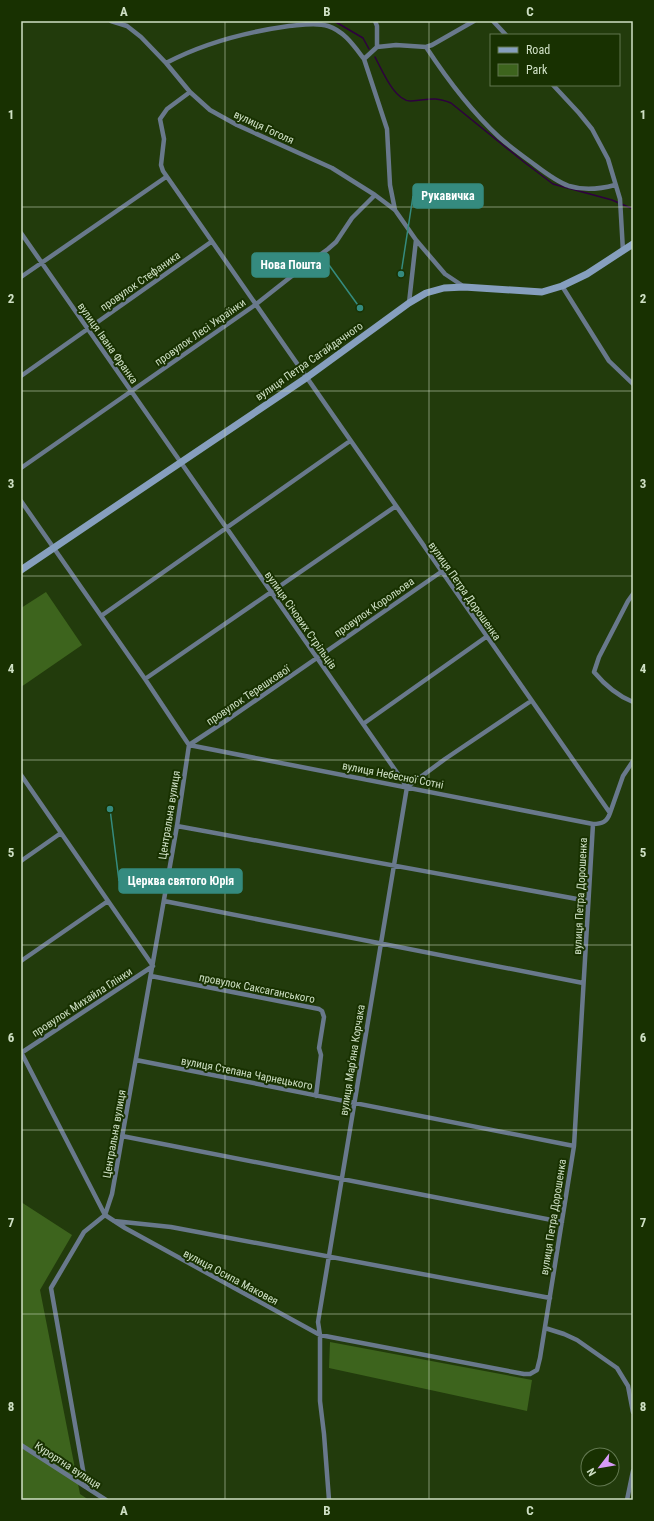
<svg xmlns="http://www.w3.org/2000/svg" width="654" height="1521" font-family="'Roboto Condensed',sans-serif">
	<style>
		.green { fill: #3d641d }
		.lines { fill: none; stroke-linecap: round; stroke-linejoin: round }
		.stream { stroke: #2e003f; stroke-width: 1.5 }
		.street { stroke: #69798c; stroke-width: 4.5 }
		.secondary { stroke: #869fbe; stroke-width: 7 }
		.grid { fill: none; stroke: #cfe0c5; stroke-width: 1; stroke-opacity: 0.55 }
		.labels { text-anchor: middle; stroke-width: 4; stroke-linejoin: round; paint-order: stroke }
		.street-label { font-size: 11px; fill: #cfe0c5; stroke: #183101 }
		.leader { fill: none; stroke: #358b7f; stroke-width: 1.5 }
		.callout-dot { fill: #358b7f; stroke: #183101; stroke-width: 1.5 }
		.callout { fill: #358b7f; stroke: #358b7f; stroke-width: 1.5 }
		.callout-label { font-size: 12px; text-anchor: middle; font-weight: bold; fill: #fff }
		.neatline { fill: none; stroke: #cfe0c5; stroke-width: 1.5 }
		.grid-label { font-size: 13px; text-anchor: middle; font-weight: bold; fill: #cfe0c5 }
	</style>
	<rect width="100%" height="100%" fill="#223b0c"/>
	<path class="green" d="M 46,592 L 82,645 L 21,687 L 21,608 Z
		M 21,1202 L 72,1235 L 40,1290 L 80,1494 L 89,1500 L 21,1500 Z
		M 330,1342 L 532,1380 L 527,1411 L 329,1368 Z"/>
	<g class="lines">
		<path class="stream" d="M 334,21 L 363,38 L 369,49
			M 375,57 C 382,70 395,102 411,101 C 429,100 433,96 451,103 L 524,162 L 553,184 L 612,200 L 633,209"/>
		<path class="street" d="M 111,21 L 127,26 L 141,37 L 166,63 L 190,92 L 210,110 L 237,125 L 332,168 L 375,195 L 395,210 L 416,240 L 445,274 L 463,286
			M 375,21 L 377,26 L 377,47 L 364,59 L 387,129 L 390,185 L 395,210
			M 493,21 L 506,35
			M 377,47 L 396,45 L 426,47 L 432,45 L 474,21
			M 426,47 C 447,79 471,111 499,137 C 509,146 520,154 531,162 C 543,171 555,181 569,186 C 585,191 600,189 615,185
			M 166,63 C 204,43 246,32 289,26 C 301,25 316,22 328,26 C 344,31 354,46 364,59
			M 553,85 L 579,113 L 592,129 L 608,159 L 620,199 L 623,251
			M 21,233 L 407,787
			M 21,277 L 166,177
			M 562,286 L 609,361 L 633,384
			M 409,303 L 416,240
			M 21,376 L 211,242
			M 21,468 L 255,305 L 302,268 L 328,249 L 336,242 L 352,218 L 375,195
			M 21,501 L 145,679 L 189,745 L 177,826 L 112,1194 L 105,1215 L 84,1232 L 51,1288 L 86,1487
			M 633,594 L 628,601 L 599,657 L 594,672 C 604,684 618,696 633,702
			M 101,616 L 350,441
			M 145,679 L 396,506
			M 363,724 L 486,637
			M 189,745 L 593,824
			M 189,745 L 230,718 L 441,572
			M 21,775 L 153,966 L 21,1053
			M 407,787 L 445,759 L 531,701
			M 610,813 L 623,776 L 633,761
			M 177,826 L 588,901
			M 21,861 L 61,833
			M 164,901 L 583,983
			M 21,961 L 108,901
			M 151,976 L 319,1009 L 322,1011 L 324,1017 L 319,1048 L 321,1055 L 316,1096
			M 21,1052 L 105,1215 L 125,1228 L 320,1335 L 524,1374 L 530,1374 L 537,1370 L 540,1358 L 574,1146 L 593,824 C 602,824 607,822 610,813 L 163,171 L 161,165 L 164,139 L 160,119 L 167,109 L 190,92
			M 136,1060 L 574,1146
			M 122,1136 L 562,1222
			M 114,1221 L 171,1227 L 550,1298
			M 545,1328 L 564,1334 L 577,1340 L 617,1368 L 628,1386 L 633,1412
			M 21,1445 L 106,1500
			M 329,1500 L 324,1434 L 320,1401 L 320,1335 L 318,1322 L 407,787
			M 627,1500 L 633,1471"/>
		<path class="secondary" d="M 21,570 L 306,378 L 409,303 L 426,293 L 444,288 L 464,287 L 542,292 L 562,286 L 587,274 L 633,244"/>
	</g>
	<path class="grid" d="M 225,21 L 225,1500M 429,21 L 429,1500M 21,207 L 633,207M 21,391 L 633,391M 21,576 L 633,576M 21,760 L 633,760M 21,945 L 633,945M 21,1130 L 633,1130M 21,1314 L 633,1314"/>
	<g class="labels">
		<g class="street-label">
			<text transform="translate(264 127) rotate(25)" y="4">вулиця Гоголя</text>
			<text transform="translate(140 281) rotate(-35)" y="4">провулок Стефаника</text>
			<text transform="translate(200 332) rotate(-35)" y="4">провулок Лесі Українки</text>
			<text transform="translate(108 343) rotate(55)" y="4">вулиця Івана Франка</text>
			<text transform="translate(309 361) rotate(-35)" y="4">вулиця Петра Сагайдачного</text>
			<text transform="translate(465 591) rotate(55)" y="4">вулиця Петра Дорошенка</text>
			<text transform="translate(374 607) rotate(-35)" y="4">провулок Корольова</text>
			<text transform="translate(301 620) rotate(55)" y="4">вулиця Січових Стрільців</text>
			<text transform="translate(248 695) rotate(-34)" y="4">провулок Терешкової</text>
			<text transform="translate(393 775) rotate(11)" y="4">вулиця Небесної Сотні</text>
			<text transform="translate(169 815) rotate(-81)" y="4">Центральна вулиця</text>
			<text transform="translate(580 896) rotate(-87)" y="4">вулиця Петра Дорошенка</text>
			<text transform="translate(257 988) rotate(11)" y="4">провулок Саксаганського</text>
			<text transform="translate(82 1002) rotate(-33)" y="4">провулок Михайла Глінки</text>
			<text transform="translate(352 1060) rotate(-81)" y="4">вулиця Мар'яна Корчака</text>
			<text transform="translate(247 1073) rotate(11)" y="4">вулиця Степана Чарнецького</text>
			<text transform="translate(114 1134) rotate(-80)" y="4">Центральна вулиця</text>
			<text transform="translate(553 1217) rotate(-81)" y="4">вулиця Петра Дорошенка</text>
			<text transform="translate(231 1277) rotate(28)" y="4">вулиця Осипа Маковея</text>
			<text transform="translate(68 1465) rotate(33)" y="4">Курортна вулиця</text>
		</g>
	</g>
	<path class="leader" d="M401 274L413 196M360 308L329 265M110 809L119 881"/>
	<g class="callout-dot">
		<circle cx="401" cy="274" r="4"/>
		<circle cx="360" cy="308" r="4"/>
		<circle cx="110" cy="809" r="4"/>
	</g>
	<g class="callout">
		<rect x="413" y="184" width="70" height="24" rx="4"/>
		<rect x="252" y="253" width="77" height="24" rx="4"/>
		<rect x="119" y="869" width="123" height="24" rx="4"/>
	</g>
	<g class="callout-label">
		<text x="448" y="200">Рукавичка</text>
		<text x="291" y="269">Нова Пошта</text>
		<text x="181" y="885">Церква святого Юрія</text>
	</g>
	<rect width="654" height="1521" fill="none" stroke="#183101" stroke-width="44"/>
	<rect x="490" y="34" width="130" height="52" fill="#183101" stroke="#61774f"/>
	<rect x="498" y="47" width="20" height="6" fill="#869fbe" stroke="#61774f"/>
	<text x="526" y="54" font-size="12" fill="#cfe0c5">Road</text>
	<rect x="498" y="64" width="20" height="12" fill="#3d641d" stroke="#61774f"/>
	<text x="526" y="74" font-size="12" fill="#cfe0c5">Park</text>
	<g transform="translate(600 1467) rotate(239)"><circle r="19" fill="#183101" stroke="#61774f"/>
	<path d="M0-3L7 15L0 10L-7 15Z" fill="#d89af8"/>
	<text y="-6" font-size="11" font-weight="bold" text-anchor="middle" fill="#cfe0c5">N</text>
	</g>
	<rect x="22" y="22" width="610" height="1477" class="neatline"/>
	<g class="grid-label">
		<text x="124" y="16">A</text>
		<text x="327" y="16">B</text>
		<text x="530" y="16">C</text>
		<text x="11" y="119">1</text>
		<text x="643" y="119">1</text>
		<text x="11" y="303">2</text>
		<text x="643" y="303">2</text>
		<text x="11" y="488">3</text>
		<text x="643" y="488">3</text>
		<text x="11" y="673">4</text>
		<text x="643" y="673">4</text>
		<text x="11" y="857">5</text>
		<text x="643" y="857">5</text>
		<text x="11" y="1042">6</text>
		<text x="643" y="1042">6</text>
		<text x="11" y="1227">7</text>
		<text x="643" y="1227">7</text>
		<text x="11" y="1411">8</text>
		<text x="643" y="1411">8</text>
		<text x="124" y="1515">A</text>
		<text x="327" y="1515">B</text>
		<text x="530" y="1515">C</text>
	</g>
</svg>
